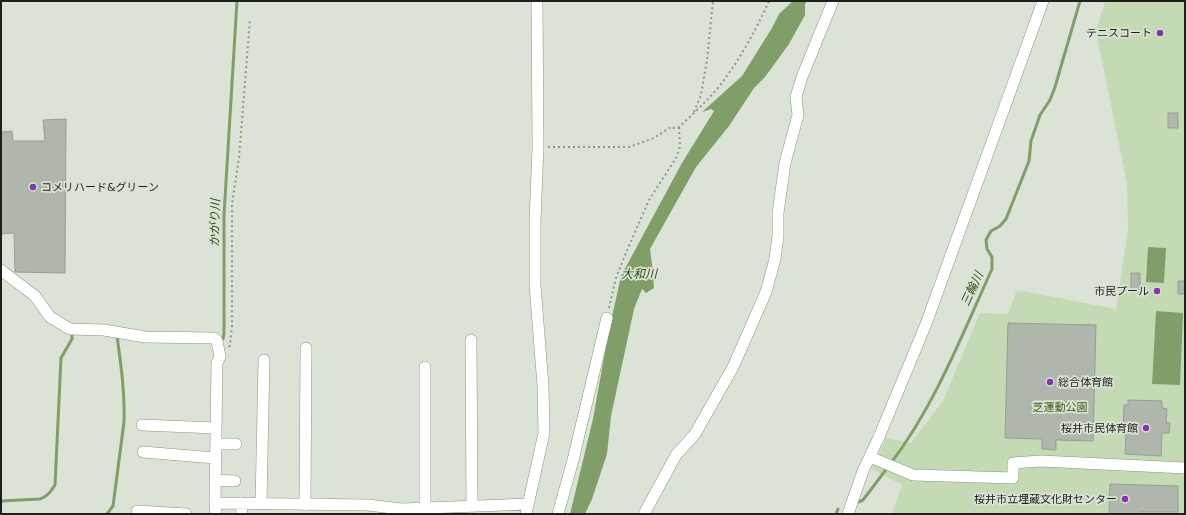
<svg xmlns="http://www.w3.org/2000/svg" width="1186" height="515" font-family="'DejaVu Sans','Noto Sans JP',sans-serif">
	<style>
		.green { fill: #c4dab4 }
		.water { fill: #809f68 }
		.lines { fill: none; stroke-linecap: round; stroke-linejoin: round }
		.stream { stroke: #809f68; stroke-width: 3 }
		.building { fill: #afb6ab; stroke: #979d92 }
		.minor-casing { stroke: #8d9388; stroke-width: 12 }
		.path { stroke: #91978e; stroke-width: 2; stroke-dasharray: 2 3; stroke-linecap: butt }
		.minor { stroke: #fff; stroke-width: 11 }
		.poi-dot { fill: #8338a9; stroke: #dbe2d6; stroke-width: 1.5 }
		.labels { text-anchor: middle; stroke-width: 3.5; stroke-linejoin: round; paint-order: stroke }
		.poi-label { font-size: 11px; fill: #1d201c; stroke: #dbe2d6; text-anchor: end }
		.park-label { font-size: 11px; fill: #3c6210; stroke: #dbe2d6 }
		.water-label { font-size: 12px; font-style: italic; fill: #2e4c0f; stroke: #dbe2d6 }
	</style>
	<rect width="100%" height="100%" fill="#dbe2d6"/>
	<path class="green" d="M 1105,1 L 1185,1 L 1185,514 L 892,514 L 902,485 L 872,469 L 886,438 L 911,443 L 943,401 L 980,313 L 1008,314 L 1017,290 L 1116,309 L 1128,230 L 1127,183 L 1096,32 Z"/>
	<path class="water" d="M 793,1 L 807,1 L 805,4 L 805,15 L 789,44 L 765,77 L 754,88 L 729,126 L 696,167 L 650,249 L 653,272 L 654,288 L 646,293 L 642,289 L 634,309 L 611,416 L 607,454 L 592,499 L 585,514 L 570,514 L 593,419 L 608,335 L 621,276 L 682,163 L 714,111 L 711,109 L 702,112 L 742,76 L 772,28 L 779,14 Z
		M 1148,247 L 1166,248 L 1164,283 L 1146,282 Z
		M 1156,311 L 1183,313 L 1180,385 L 1152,384 Z"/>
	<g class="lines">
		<path class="stream" d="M 219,340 L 223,339 L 224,333 L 224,215 L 237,1
			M 891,463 C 935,405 962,335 992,269 L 992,257 L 987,249 L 986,240 L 991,231 L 1000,226 L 1006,219 L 1029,161 L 1031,141 L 1040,115 L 1050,100 L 1055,87 L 1080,1
			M 1,501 L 40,499 C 47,497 51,491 55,485 L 61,358 L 72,339 L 72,333 L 73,333
			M 858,502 L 863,500 L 888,467
			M 107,514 L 113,506 L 124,422 C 125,393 121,365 117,336
			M 836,514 L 838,509"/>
	</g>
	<path class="building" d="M 1168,113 L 1178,113 L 1178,128 L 1168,128 Z
		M 66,119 L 65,273 L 15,272 L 14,233 L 1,234 L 1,132 L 12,131 L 13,141 L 45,141 L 43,120 Z
		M 1131,273 L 1140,273 L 1140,292 L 1131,292 Z
		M 1178,281 L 1185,281 L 1185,294 L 1178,294 Z
		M 1008,323 L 1096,325 L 1093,441 L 1056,440 L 1056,450 L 1042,449 L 1042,439 L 1005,438 Z
		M 1128,400 L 1162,401 L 1162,408 L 1167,409 L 1166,423 L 1170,423 L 1169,433 L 1162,433 L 1161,456 L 1125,454 L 1126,432 L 1123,432 L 1124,405 L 1128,405 Z
		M 1110,484 L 1178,486 L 1178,512 L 1140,512 L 1140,514 L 1109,514 Z"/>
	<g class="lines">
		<defs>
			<path id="minor" d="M 1,270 L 35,296 L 50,317 L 70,329 L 104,330 L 145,337 L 214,338 L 217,341 L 220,357 L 217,363 L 215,503 L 216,514
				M 471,340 L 472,506
				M 142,425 L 216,428
				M 216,444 L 236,444
				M 143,452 L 215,458
				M 870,457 L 913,475 L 1013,478 L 1013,463 L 1041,461 L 1185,468
				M 215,480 L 235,481
				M 215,503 L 368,505 L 401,509 L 527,504
				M 241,503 L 242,514
				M 261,504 L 264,360
				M 305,505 L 306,348
				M 425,508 L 425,367
				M 137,511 L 186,514
				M 526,514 L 544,433 L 543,386 L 535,285 L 535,221 L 538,147 L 537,1
				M 558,514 L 573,460 L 607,318
				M 644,514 L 676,455 L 695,434 L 733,367 L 766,292 L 775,259 L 778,236 L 778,213 L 785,163 L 798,115 L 796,97 L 802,77 L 833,1
				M 848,514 L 863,471 L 879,437 L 926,324 L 1043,1"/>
		</defs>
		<use href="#minor" class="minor-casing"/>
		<path class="path" d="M 694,112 L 701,95 L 707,60 L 713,1
			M 548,147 L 629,147 L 652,139 L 671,127 L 673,128 L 679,127 C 692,115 706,102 718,88 C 739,61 755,32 769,1
			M 609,308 L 616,278 L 625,255 L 649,200 L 676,158 L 680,147 L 679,127
			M 229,347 L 230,345 L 232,326 L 232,204 L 239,158 L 250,19"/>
		<use href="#minor" class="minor"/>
	</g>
	<g class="poi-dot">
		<circle cx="1160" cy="33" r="4"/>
		<circle cx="33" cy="187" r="4"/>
		<circle cx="1157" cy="291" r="4"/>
		<circle cx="1050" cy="382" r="4"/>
		<circle cx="1146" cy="428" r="4"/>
		<circle cx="1125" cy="499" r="4"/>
	</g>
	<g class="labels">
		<g class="poi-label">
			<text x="1152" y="37">テニスコート</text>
			<text x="41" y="191" text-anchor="start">コメリハード&amp;グリーン</text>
			<text x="1149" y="295">市民プール</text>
			<text x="1058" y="386" text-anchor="start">総合体育館</text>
			<text x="1138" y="432">桜井市民体育館</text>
			<text x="1117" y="503">桜井市立埋蔵文化財センター</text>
		</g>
		<g class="park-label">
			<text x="1060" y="411">芝運動公園</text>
		</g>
		<g class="water-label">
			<text transform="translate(215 223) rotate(-89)" y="4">かがり川</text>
			<text x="639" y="278">大和川</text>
			<text transform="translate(972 289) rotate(-65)" y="4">三輪川</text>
		</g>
	</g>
	<rect width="1186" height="515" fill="none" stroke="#1d201c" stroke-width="4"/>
</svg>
